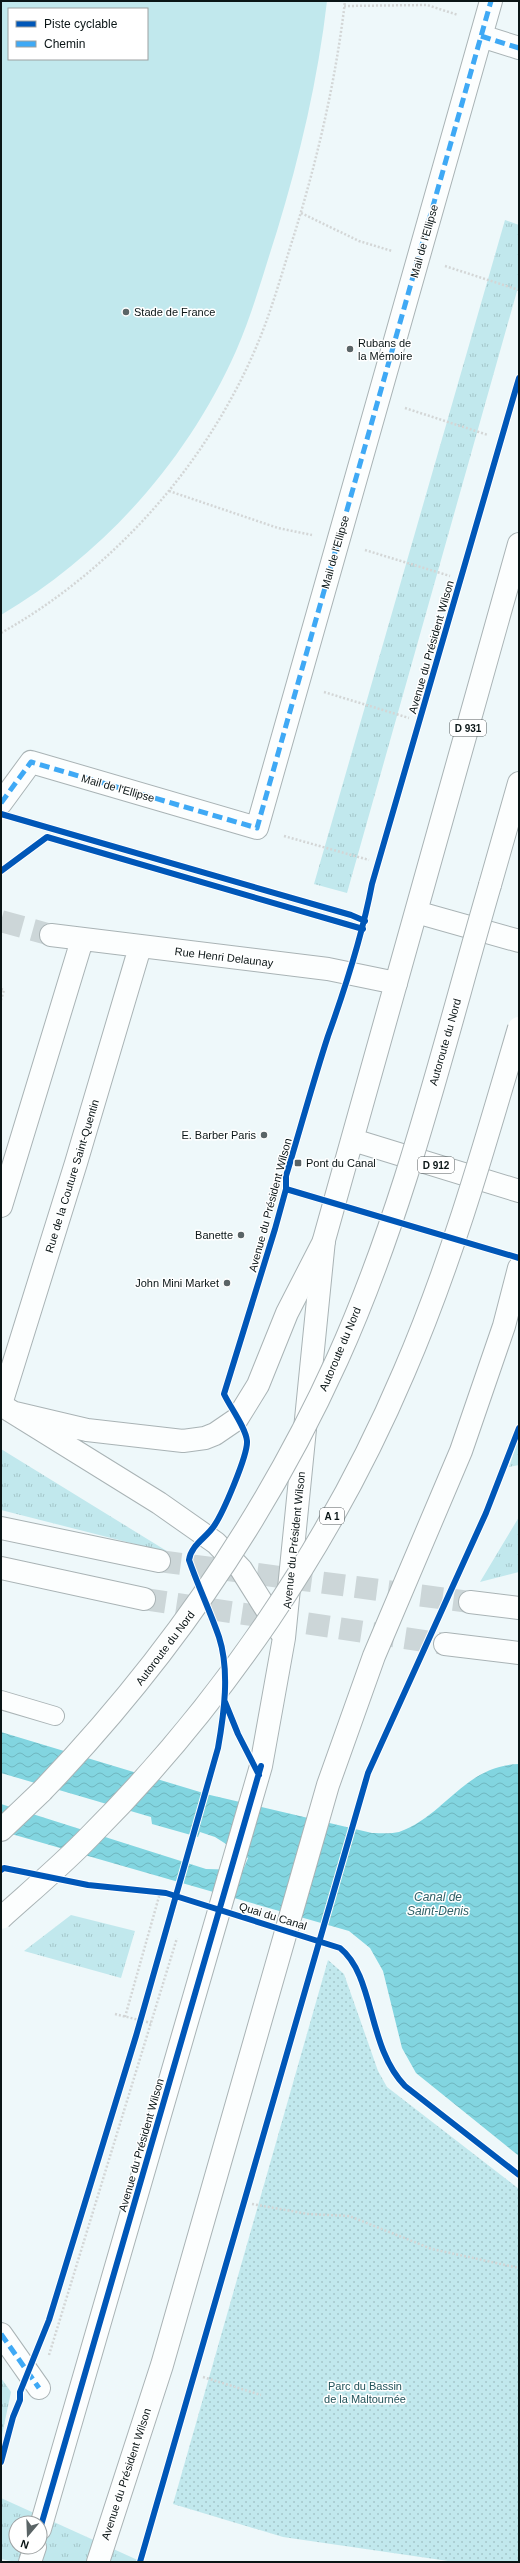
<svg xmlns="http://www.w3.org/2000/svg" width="520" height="2563" font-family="Arial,sans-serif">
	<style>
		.grass { fill: url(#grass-tufts); fill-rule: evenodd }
		.park { fill: url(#park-dots) }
		.garden { fill: #c1e8ed; fill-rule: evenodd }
		.water { fill: url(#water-waves) }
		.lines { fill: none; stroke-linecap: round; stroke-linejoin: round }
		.minor-tunnel { stroke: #ccd6d8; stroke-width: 22; stroke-dasharray: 22 11; stroke-linecap: butt }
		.secondary-tunnel { stroke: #ccd6d8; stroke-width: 22; stroke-dasharray: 22 11; stroke-linecap: butt }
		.service-casing { stroke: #a9b3b5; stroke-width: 20 }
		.pedestrian-casing { stroke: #a9b3b5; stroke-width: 24 }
		.minor-casing { stroke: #a9b3b5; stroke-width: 24 }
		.tertiary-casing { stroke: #a9b3b5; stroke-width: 24 }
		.secondary-casing { stroke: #a9b3b5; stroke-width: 24 }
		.primary-casing { stroke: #a9b3b5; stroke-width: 24 }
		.motorway-casing { stroke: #a9b3b5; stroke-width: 24 }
		.path { stroke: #d3d6d6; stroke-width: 2.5; stroke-dasharray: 2 2; stroke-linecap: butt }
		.service { stroke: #fcfefe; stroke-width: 18 }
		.pedestrian { stroke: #fcfefe; stroke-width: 22 }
		.minor { stroke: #fcfefe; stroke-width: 22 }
		.tertiary { stroke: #fcfefe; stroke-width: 22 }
		.secondary { stroke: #fcfefe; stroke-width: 22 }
		.primary { stroke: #fcfefe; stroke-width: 22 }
		.motorway { stroke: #fcfefe; stroke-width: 22 }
		.motorway-bridge-casing { stroke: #a9b3b5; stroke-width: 24; stroke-linecap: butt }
		.motorway-bridge { stroke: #fcfefe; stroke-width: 22 }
		.quiet { stroke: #3fa9f5; stroke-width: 5; stroke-dasharray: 10 5; stroke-linecap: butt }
		.cycleway-casing { stroke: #fff; stroke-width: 8 }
		.cycleway { stroke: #0057b8; stroke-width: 6 }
		.poi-dot { fill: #5a6466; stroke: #fff; stroke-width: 1.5 }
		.labels { text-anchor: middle; stroke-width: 3; stroke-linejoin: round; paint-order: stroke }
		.shield { fill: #fff; stroke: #545b5c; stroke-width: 1 }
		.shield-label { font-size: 10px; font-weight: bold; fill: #0a1516 }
		.street-label { font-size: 11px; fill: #0a1516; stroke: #fff }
		.poi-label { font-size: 11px; fill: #0a1516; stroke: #fff; text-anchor: start }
		.park-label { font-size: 11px; fill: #23545b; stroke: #fff }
		.water-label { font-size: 12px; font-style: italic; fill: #2f6067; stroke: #fff }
	</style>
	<defs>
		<pattern id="grass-tufts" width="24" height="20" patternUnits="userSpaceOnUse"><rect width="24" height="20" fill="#c1e8ed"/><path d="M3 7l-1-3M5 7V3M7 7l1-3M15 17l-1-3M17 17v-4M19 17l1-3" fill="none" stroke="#a4c6ca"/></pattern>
		<pattern id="park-dots" width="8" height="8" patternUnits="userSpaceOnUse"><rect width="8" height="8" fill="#c1e8ed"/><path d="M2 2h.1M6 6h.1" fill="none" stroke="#a4c6ca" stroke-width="1.8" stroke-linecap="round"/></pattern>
		<pattern id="water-waves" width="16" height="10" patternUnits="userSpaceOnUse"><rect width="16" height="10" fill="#82d5e0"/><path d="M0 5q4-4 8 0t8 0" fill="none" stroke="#6fb6bf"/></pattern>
	</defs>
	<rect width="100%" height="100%" fill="#eef8fa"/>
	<path class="grass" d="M 505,220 L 519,225 L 519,284 L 347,893 L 314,884 Z
		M 519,1437 L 519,1465 L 509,1467 Z
		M 1,1449 L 170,1553 L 1,1510 Z
		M 519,1517 L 519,1572 L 480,1582 Z
		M 71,1915 L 135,1931 L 121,1978 L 24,1951 Z
		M 1,2378 L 11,2392 L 2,2435 L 1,2434 Z
		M 1,2498 L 142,2562 L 16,2562 L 1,2559 ZM 16,2523 L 40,2523 L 40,2547 L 16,2547 Z"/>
	<path class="park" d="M 328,1960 L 344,1974 L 378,2071 L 387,2087 L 519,2189 L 519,2562 L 455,2562 L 283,2537 L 173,2504 Z"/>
	<path class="garden" d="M 1,1 L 327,1 C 318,79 300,156 277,231 C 264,271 253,312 236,351 C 187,461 104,554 1,615 ZM 9,9 L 147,9 L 147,59 L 9,59 Z"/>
	<path class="water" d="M 1,1732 L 210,1795 L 372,1833 C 380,1833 391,1834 399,1832 C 445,1816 465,1765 519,1764 L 519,2156 L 416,2073 L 402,2048 L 383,1971 L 370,1948 L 349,1931 L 1,1831 L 1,1804 L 206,1869 L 243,1870 L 248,1858 L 215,1837 L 200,1832 L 198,1837 L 152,1824 L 151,1817 L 1,1773 Z"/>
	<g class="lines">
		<path class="minor-tunnel" d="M 1,921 L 51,935"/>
		<path class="secondary-tunnel" d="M 159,1561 L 470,1602
			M 144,1599 L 445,1644"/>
		<defs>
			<path id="service" d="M 1,1700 L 55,1716"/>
			<path id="pedestrian" d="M 481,36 L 519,48
				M 1,803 L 31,762 L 257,828 L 491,1
				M 1,2334 L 39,2388"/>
			<path id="minor" d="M 51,935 L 328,969 L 396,983
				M 1,1206 L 82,940
				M 1,1404 L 76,1163 L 140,947"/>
			<path id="tertiary" d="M 1,1405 L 159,1503 L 216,1543 L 241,1569 L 280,1631
				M 15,1413 L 87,1430 L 183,1441 L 205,1438 L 215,1434 L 237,1419 L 258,1385 L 287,1313 L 324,1241
				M 1,1528 L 159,1561
				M 1,1568 L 144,1599"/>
			<path id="secondary" d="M 470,1602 L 519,1608
				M 445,1644 L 519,1653"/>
			<path id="primary" d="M 416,912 L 519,941
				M 353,1140 L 519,1191
				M 40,2529 L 261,1766 L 284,1638 L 324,1240 L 519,544
				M 30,2562 L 35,2547
				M 98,2562 L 162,2365 L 328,1785 L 374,1656 L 461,1451 L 504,1326 L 519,1268"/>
			<path id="motorway" d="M 490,885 L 519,783
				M 1,1830 L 42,1791"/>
		</defs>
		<use href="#service" class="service-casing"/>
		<use href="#pedestrian" class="pedestrian-casing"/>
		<use href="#minor" class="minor-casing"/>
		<use href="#tertiary" class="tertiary-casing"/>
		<use href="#secondary" class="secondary-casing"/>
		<use href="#primary" class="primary-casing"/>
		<use href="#motorway" class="motorway-casing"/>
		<path class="path" d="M 344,6 L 427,5 L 458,15
			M 301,213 L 359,241 L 392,251
			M 445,266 L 519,290
			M 405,408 L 488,435
			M 169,491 L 278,528 L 312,535
			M 365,550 L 450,576
			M 1,633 C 120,566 217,453 265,325 C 276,295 285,263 295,232 C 318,157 336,79 345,1
			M 324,692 L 409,718
			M 22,820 L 351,915 L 365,921
			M 284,836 L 369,860
			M 1,989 L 4,990 L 1,1000
			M 115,2014 L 151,2023
			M 125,2017 L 160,1893
			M 252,2204 L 308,2214 L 349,2216 L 432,2249 L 519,2268
			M 49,2355 L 177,1938
			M 203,2377 L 261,2395"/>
		<use href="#service" class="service"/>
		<use href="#pedestrian" class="pedestrian"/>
		<use href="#minor" class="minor"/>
		<use href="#tertiary" class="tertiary"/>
		<use href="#secondary" class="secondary"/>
		<use href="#primary" class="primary"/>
		<use href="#motorway" class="motorway"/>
		<defs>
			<path id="motorway-bridge" d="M 42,1791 C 165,1663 264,1521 337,1360 C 405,1210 444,1043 490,885
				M 1,1918 C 31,1891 62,1865 90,1836 C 222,1704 331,1544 404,1372 C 452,1261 485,1144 519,1028"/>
		</defs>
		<use href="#motorway-bridge" class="motorway-bridge-casing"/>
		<use href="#motorway-bridge" class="motorway-bridge"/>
		<path class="quiet" d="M 481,36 L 519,48
			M 1,803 L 31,762 L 257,828 L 491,1
			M 1,2334 L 39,2388"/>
		<defs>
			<path id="cycleway" d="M 1,814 L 351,915 L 365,921
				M 1,871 L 47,837 L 363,929
				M 286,1189 L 519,1258
				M 225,1702 L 238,1734 L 259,1775
				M 1,1870 L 4,1868 L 88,1885 L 166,1893 L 340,1948 C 375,1976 367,2047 405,2086 L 519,2175
				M 1,2462 L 13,2417 L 20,2400 L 20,2392 L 49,2320 L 136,2036 L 218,1748 C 224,1714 230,1671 219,1637 C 210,1611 198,1586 189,1560 C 191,1545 206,1538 214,1526 C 223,1513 248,1455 247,1441 C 246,1428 230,1407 224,1394 L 275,1229 L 286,1189 L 286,1176 C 300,1130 313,1082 328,1036 C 346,986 362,937 372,884 L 519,378
				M 40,2529 L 261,1766
				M 140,2562 L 368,1773 L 486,1513 L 519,1428"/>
		</defs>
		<use href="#cycleway" class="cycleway-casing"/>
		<use href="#cycleway" class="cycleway"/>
	</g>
	<g class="poi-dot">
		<circle cx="126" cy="312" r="4"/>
		<circle cx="350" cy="349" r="4"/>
		<circle cx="264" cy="1135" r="4"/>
		<rect x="294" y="1159" width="8" height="8" rx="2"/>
		<circle cx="241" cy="1235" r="4"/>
		<circle cx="227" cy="1283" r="4"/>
	</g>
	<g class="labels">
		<g class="shield">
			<rect x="450" y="720" width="36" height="16" rx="3"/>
			<rect x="418" y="1157" width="36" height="16" rx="3"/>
			<rect x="320" y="1508" width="24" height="16" rx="3"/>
		</g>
		<g class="shield-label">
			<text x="468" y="732">D 931</text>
			<text x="436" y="1169">D 912</text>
			<text x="332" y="1520">A 1</text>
		</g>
		<g class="street-label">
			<text transform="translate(424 241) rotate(-74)" y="4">Mail de l'Ellipse</text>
			<text transform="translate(335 552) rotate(-74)" y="4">Mail de l'Ellipse</text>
			<text transform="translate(431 647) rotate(-74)" y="4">Avenue du Président Wilson</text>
			<text transform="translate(118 788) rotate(16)" y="4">Mail de l'Ellipse</text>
			<text transform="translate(224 957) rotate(7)" y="4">Rue Henri Delaunay</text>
			<text transform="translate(445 1042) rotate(-74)" y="4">Autoroute du Nord</text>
			<text transform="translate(72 1176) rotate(-73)" y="4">Rue de la Couture Saint-Quentin</text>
			<text transform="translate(270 1205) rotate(-75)" y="4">Avenue du Président Wilson</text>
			<text transform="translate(340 1349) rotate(-67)" y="4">Autoroute du Nord</text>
			<text transform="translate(294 1540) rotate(-84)" y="4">Avenue du Président Wilson</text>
			<text transform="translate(165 1648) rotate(-53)" y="4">Autoroute du Nord</text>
			<text transform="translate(273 1916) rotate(17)" y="4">Quai du Canal</text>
			<text transform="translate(141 2145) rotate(-74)" y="4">Avenue du Président Wilson</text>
			<text transform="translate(126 2474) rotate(-72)" y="4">Avenue du Président Wilson</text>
		</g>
		<g class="poi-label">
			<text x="134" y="316">Stade de France</text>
			<text x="358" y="347">Rubans de<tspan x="358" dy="13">la Mémoire</tspan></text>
			<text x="256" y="1139" text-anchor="end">E. Barber Paris</text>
			<text x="306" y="1167">Pont du Canal</text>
			<text x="233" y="1239" text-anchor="end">Banette</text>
			<text x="219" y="1287" text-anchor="end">John Mini Market</text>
		</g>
		<g class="park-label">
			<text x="365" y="2390">Parc du Bassin<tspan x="365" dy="13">de la Maltournée</tspan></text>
		</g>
		<g class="water-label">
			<text x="438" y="1901">Canal de<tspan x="438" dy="14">Saint-Denis</tspan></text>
		</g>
	</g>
	<rect width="520" height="2563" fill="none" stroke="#0a1516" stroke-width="4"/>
	<rect x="8" y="8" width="140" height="52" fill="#ffffff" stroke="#9da1a2"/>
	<rect x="16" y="21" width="20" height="6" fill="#0057b8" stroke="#9da1a2"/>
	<text x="44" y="28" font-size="12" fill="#0a1516">Piste cyclable</text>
	<rect x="16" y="41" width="20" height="6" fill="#3fa9f5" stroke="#9da1a2"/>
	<text x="44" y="48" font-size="12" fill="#0a1516">Chemin</text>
	<g transform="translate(28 2535) rotate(199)"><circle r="19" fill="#ffffff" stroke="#9da1a2"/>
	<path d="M0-3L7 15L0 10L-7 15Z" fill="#5a6466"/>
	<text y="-6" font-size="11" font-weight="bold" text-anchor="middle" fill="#0a1516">N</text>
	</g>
</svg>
